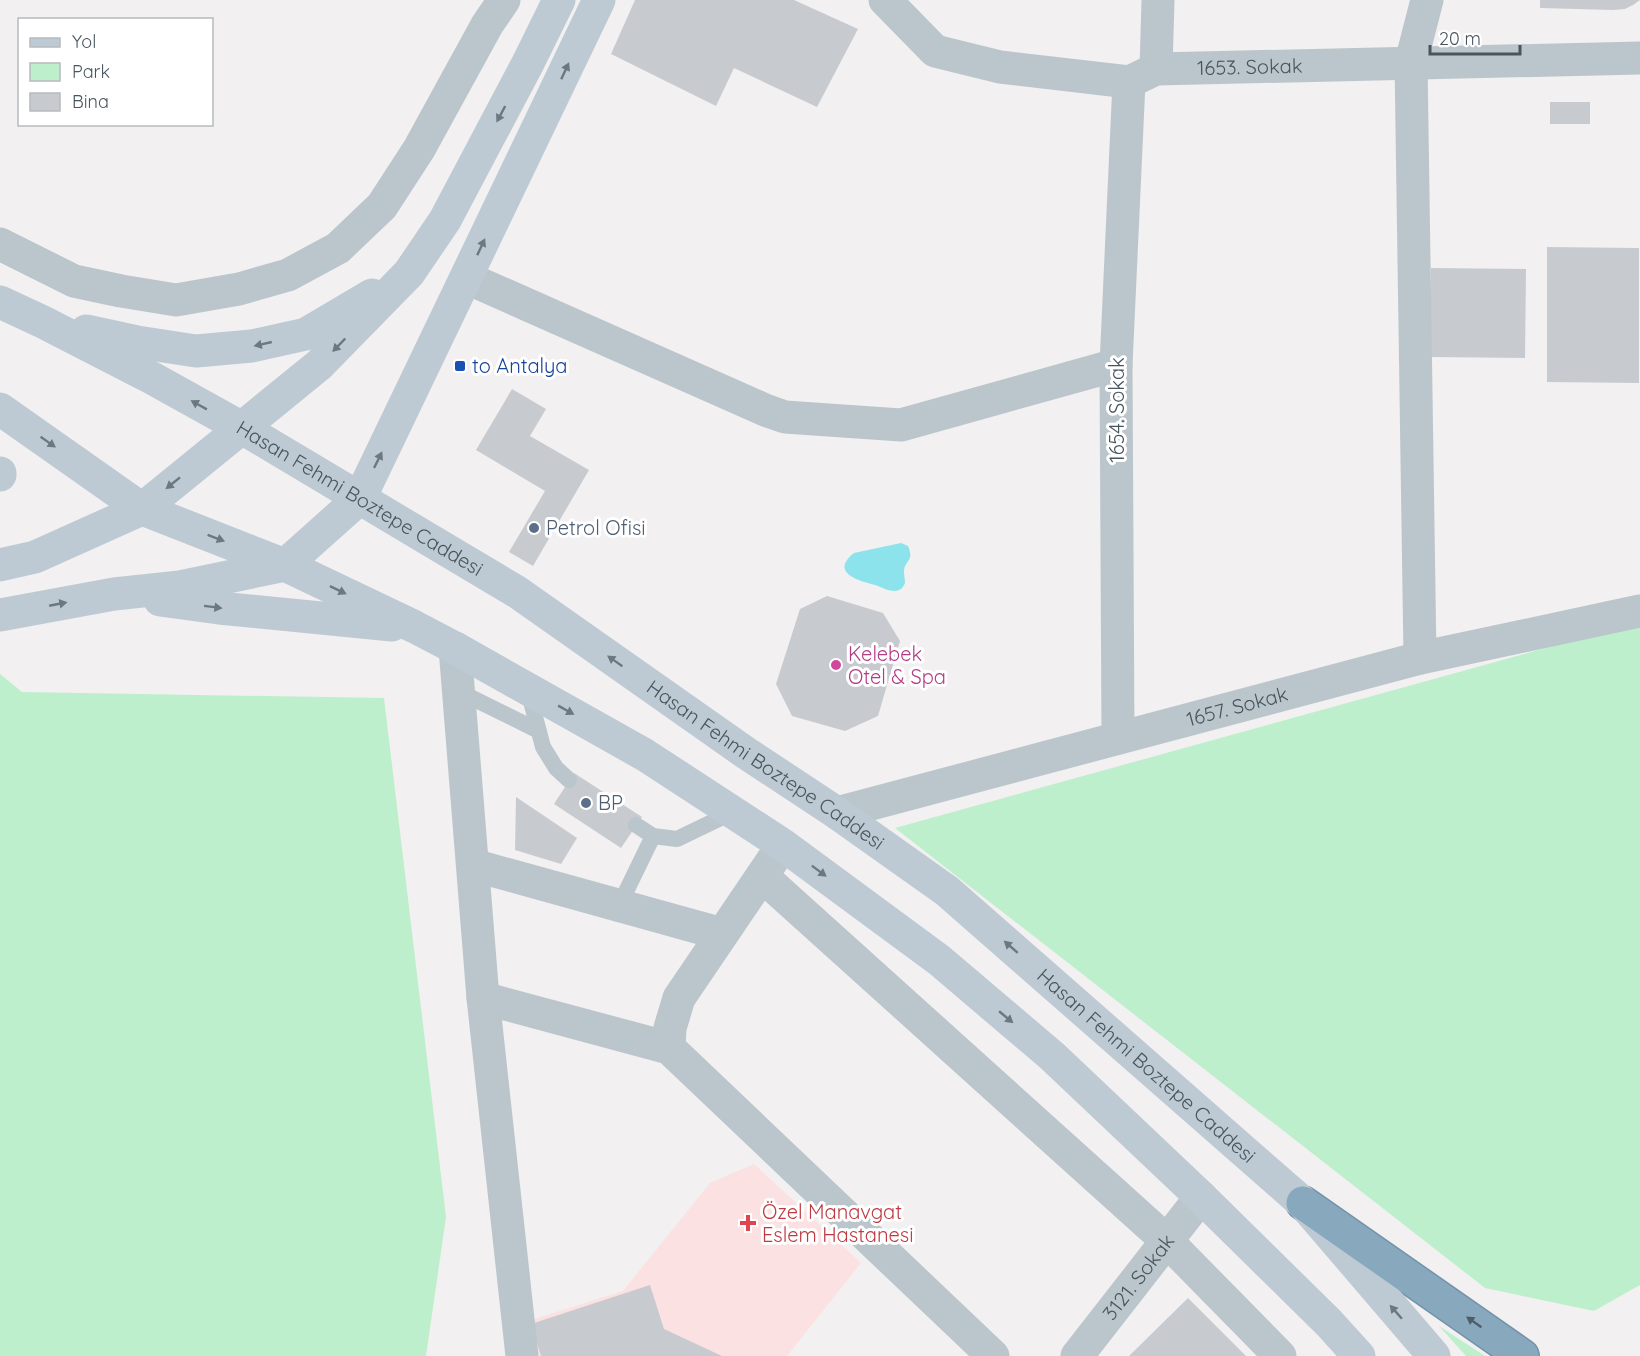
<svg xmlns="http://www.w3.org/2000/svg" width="1640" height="1356" font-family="Quicksand,sans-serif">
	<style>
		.medical { fill: #fbe1e1 }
		.green { fill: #beefcc }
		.water { fill: #8ce3ec }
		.building { fill: #c7cbcf }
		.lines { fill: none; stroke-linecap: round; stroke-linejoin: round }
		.highway-casing { stroke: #7393aa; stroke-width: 36 }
		.lane { stroke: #bbc6cc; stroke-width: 16 }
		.street { stroke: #bbc6cc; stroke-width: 33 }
		.secondary { stroke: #bdcad3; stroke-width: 33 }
		.highway { stroke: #88a8be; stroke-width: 33 }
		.oneway { fill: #6b7880 }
		.oneway2 { fill: #4e5d67 }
		.transit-dot { fill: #1a4fb4; stroke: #fff; stroke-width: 2 }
		.service-dot { fill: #5c6f8a; stroke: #fff; stroke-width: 2 }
		.hotel-dot { fill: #d1479c; stroke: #fff; stroke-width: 2 }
		.health-dot { fill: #e0444e; stroke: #fff; stroke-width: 2 }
		.labels { text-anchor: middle; stroke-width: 6; stroke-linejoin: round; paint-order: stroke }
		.street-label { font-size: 20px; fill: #48555d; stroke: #fff }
		.transit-label { font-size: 20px; fill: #164399; stroke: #fff; text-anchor: start }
		.service-label { font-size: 20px; fill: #4e5e75; stroke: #fff; text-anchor: start }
		.hotel-label { font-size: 20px; fill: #b23c85; stroke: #fff; text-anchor: start }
		.health-label { font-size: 20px; fill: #be3a42; stroke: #fff; text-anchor: start }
	</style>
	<rect width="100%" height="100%" fill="#f2f0f0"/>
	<path class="medical" d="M 754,1164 L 861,1263 L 787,1356 L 539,1356 L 528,1321 L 623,1291 L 710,1183 Z"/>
	<path class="green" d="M 1640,622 L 1640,1285 L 1594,1311 L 1485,1288 L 895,828 Z
		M 0,674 L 22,692 L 384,698 L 446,1217 L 426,1356 L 0,1356 Z
		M 1439,1326 L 1485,1356 L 1466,1356 Z"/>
	<path class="water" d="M 901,543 L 908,546 C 915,562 904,560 904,572 C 904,576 905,579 905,583 C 903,588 900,591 894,591 C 888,591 881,587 875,585 C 860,581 829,573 854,553 Z"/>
	<path class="building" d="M 635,0 L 794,0 L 858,29 L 817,107 L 734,68 L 716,106 L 611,54 Z
		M 1540,0 L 1640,0 L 1633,5 L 1625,9 L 1613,10 L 1540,8 Z
		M 1550,102 L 1590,102 L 1590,124 L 1550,124 Z
		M 1547,247 L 1639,248 L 1639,383 L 1547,382 Z
		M 1431,268 L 1526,269 L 1525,358 L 1430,357 Z
		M 512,389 L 546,409 L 530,436 L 589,470 L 533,566 L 509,552 L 545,491 L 476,450 Z
		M 827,596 L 883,613 L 900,641 L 878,716 L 845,731 L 792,716 L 776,684 L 800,609 Z
		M 574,773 L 642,817 L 621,848 L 554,804 Z
		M 516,797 L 577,838 L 561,864 L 515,850 Z
		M 650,1285 L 664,1329 L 722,1356 L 541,1356 L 531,1324 Z
		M 1188,1298 L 1246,1356 L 1129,1356 Z"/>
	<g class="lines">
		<defs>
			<path id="highway" d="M 1303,1203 L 1522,1356"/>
		</defs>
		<use href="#highway" class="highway-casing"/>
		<path class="lane" d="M 528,690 L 543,747 L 556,768 L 569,780
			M 458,691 L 539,731
			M 636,825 L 653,836 L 677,839 L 733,812
			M 619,906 L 653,836"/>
		<g class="street">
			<path id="s1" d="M 885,0 L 935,51 L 1000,67 L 1129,82 L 1156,69 L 1640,58"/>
			<path d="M 1156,69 L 1158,0"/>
			<path d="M 0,244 L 74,281 L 121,291 L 176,300 L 239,289 L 288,275 L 338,248 L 382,206 L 419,149 L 487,25 L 504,0"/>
			<path d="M 467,278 L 765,410 L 785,417 L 901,425 L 1116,365"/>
			<path d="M 455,648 L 483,998 L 522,1356"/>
			<path d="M 1420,658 L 1411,62 L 1427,0"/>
			<path d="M 1118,738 L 1116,365 L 1129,82"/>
			<path id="s2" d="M 837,813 L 1420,658 L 1640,611"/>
			<path d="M 473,865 L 722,934"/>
			<path d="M 762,876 L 1167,1241 L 1280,1356"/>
			<path d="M 483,998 L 669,1048 L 993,1356"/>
			<path d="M 669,1048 L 670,1028 L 679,998 L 774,858"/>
			<path id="s3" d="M 1077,1356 L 1201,1197"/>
		</g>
		<g class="secondary">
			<path id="s4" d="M 0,302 L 43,322 L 152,378 L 242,428 L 517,592 L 746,753 L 837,813 L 947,891 L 1303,1203 L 1434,1356"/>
			<path d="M 86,331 L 137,342 L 196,351 L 252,346 L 306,334 L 372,295"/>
			<path d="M 0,409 L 142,509 L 285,565 L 415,627 L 455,648 L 645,755 L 783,845 L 939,960 L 1052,1056 L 1201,1197 L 1329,1323 L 1359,1356"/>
			<path d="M 0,473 L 0,475"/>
			<path d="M 0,565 L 35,557 L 142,509 L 319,365 L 409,273 L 445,220 L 528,63 L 559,0"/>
			<path d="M 160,600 L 219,608 L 392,625"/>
			<path d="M 0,615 L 114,594 L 180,587 L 285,565 L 360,498 L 599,0"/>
		</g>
		<use href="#highway" class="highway"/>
	</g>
	<defs><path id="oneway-solid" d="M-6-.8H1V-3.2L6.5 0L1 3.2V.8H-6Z" transform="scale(1.5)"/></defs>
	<g class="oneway">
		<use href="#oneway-solid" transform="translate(565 71) rotate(-65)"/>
		<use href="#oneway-solid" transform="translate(501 114) rotate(118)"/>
		<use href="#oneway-solid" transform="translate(481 247) rotate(-65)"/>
		<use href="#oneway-solid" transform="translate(263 344) rotate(167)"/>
		<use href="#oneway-solid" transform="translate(339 345) rotate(134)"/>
		<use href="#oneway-solid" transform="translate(199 405) rotate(-151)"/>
		<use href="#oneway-solid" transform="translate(48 442) rotate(35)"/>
		<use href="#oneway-solid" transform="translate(378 460) rotate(-64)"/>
		<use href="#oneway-solid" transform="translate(173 483) rotate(141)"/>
		<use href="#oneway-solid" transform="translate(216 538) rotate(21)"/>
		<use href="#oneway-solid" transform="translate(338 590) rotate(26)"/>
		<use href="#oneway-solid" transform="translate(58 604) rotate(-11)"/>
		<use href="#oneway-solid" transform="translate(213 607) rotate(7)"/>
		<use href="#oneway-solid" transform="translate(615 661) rotate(-145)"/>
		<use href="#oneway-solid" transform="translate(566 710) rotate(29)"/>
		<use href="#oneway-solid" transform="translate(819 871) rotate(37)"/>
		<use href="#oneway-solid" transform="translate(1011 947) rotate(-139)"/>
		<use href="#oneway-solid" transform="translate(1006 1017) rotate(40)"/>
		<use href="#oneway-solid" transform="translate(1396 1312) rotate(-131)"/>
	</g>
	<use class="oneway2" href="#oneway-solid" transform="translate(1474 1322) rotate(-145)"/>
	<rect class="transit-dot" x="454" y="360" width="12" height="12" rx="3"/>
	<g class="service-dot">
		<circle cx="534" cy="528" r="6"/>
		<circle cx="586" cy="803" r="6"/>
	</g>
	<circle class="hotel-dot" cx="836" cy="665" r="6"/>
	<path class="health-dot" d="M745 1214h6v6h6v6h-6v6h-6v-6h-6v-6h6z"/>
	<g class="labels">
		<g class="street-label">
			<text dy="7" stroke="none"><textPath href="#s1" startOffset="392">1653. Sokak</textPath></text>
			<text transform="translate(1117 410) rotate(-90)" y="7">1654. Sokak</text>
			<text dy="7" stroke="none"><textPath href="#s4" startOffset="410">Hasan Fehmi Boztepe Caddesi</textPath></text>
			<text dy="7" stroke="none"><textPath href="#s2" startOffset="414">1657. Sokak</textPath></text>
			<text dy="7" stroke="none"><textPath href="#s4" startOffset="896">Hasan Fehmi Boztepe Caddesi</textPath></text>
			<text dy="7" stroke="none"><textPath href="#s4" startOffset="1382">Hasan Fehmi Boztepe Caddesi</textPath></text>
			<text dy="7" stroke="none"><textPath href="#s3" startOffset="100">3121. Sokak</textPath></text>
		</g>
		<g class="transit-label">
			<text x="472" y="373">to Antalya</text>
		</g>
		<g class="service-label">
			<text x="546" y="535">Petrol Ofisi</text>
			<text x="598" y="810">BP</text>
		</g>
		<g class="hotel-label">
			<text x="848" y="661">Kelebek<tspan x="848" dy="23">Otel &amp; Spa</tspan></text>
		</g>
		<g class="health-label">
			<text x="762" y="1219">Özel Manavgat<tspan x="762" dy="23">Eslem Hastanesi</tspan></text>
		</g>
	</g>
	<rect x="18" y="18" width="195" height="108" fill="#ffffff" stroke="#b6bbbe" stroke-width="1.5"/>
	<rect x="30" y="38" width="30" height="9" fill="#bdcad3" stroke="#b6bbbe" stroke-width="1.5"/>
	<text x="72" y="48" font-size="18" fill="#48555d">Yol</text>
	<rect x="30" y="63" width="30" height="18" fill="#beefcc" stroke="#b6bbbe" stroke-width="1.5"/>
	<text x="72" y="78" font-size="18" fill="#48555d">Park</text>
	<rect x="30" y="93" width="30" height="18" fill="#c7cbcf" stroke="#b6bbbe" stroke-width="1.5"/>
	<text x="72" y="108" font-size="18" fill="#48555d">Bina</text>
	<path d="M1430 45v9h90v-9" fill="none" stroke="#48555d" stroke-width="3"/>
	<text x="1439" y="45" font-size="18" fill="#48555d" stroke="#ffffff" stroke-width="4.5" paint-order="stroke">20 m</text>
</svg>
